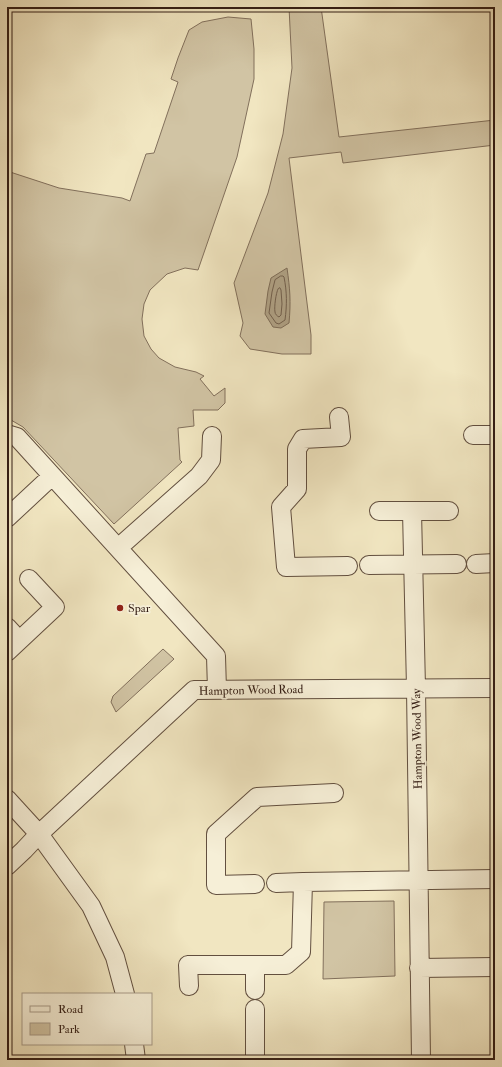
<svg xmlns="http://www.w3.org/2000/svg" width="502" height="1067" font-family="'IM FELL Double Pica',serif">
	<style>
		.green { fill: #d1c4a4; stroke: #82705c }
		.water { fill: #b0a286; stroke: #7e6d58 }
		.lines { fill: none; stroke-linecap: round; stroke-linejoin: round }
		.shore { stroke: #72604d; stroke-width: 1 }
		.street-casing { stroke: #624f3f; stroke-width: 20 }
		.street { stroke: #f6efd7; stroke-width: 18 }
		.poi-dot { fill: #8f2418; stroke: #f6efd7; stroke-width: 1.5 }
		.labels { text-anchor: middle; stroke-width: 3.5; stroke-linejoin: round; paint-order: stroke }
		.poi-label { font-size: 12px; fill: #331d14; stroke: #f6efd7; text-anchor: start }
		.street-label { font-size: 12px; fill: #331d14; stroke: #f6efd7 }
	</style>
	<rect width="100%" height="100%" fill="#f1e6c1"/>
	<filter id="stains"><feTurbulence type="fractalNoise" baseFrequency=".005" numOctaves="4"/><feColorMatrix values="0 0 0 0 .2 0 0 0 0 .09 0 0 0 0 .02 0 0 0 .5 -.17"/></filter>
	<radialGradient id="worn" r=".72"><stop offset=".6" stop-color="#630" stop-opacity="0"/><stop offset="1" stop-color="#630" stop-opacity=".3"/></radialGradient>
	<path class="green" d="M 289,7 L 321,7 L 339,137 L 495,120 L 495,145 L 343,163 L 341,152 L 289,158 L 311,335 L 311,354 L 282,354 L 250,349 L 240,336 L 243,323 L 234,283 L 268,193 L 283,134 L 292,68 Z
		M 228,17 L 251,19 L 254,49 L 254,79 L 237,157 L 198,270 L 185,268 L 167,274 L 150,290 L 144,304 L 142,319 L 144,336 L 151,349 L 159,358 L 175,367 L 196,372 L 204,376 L 200,379 L 214,396 L 225,388 L 225,403 L 218,410 L 193,410 L 194,426 L 178,428 L 180,460 L 182,462 L 114,524 L 23,427 L 11,420 L 7,420 L 7,171 L 59,188 L 122,198 L 130,201 L 146,154 L 154,153 L 178,82 L 171,79 L 178,58 L 189,30 L 202,22 Z
		M 163,649 L 174,659 L 116,712 L 111,702 L 113,696 Z
		M 394,901 L 395,976 L 323,979 L 324,902 Z"/>
	<path class="water" d="M 287,268 C 290,289 291,301 289,323 L 281,328 L 273,327 L 265,314 L 268,291 L 271,278 Z"/>
	<g class="lines">
		<path class="shore" d="M 281,276 L 283,276 L 284,277 C 287,292 287,305 285,320 L 279,324 L 276,323 L 269,313 L 272,292 L 275,280 Z
			M 280,288 L 281,290 L 282,304 L 281,315 L 279,317 C 277,316 275,314 275,312 C 274,307 276,293 278,289 Z"/>
		<defs>
			<path id="street" d="M 339,417 L 341,437 L 303,439 L 297,449 L 297,489 L 281,507 L 286,567 L 348,566
				M 7,434 L 17,437 L 216,656 L 217,690
				M 473,435 L 495,435
				M 379,511 L 449,511
				M 412,511 L 416,688 L 421,1060
				M 7,518 L 52,476
				M 118,548 L 199,476 L 211,460 L 212,436
				M 476,564 L 495,563
				M 369,565 L 457,564
				M 7,627 L 19,640
				M 7,652 L 55,607 L 29,579
				M 7,799 L 39,834 L 91,906 L 115,957 L 125,994
				M 7,866 L 24,850 L 39,834 L 194,690 L 495,688
				M 276,883 L 303,882
				M 255,884 L 216,885 L 216,834 L 257,797 L 334,793
				M 255,965 L 255,990
				M 419,968 L 495,967
				M 189,986 L 188,965 L 286,965 L 301,952 L 303,882 L 495,879
				M 255,1009 L 255,1060
				M 134,1044 L 136,1060"/>
		</defs>
		<use href="#street" class="street-casing"/>
		<use href="#street" class="street"/>
	</g>
	<circle class="poi-dot" cx="120" cy="608" r="4"/>
	<g class="labels">
		<g class="poi-label">
			<text x="128" y="612">Spar</text>
		</g>
		<g class="street-label">
			<text transform="translate(251 690) rotate(-1)" y="4">Hampton Wood Road</text>
			<text transform="translate(417 739) rotate(-91)" y="4">Hampton Wood Way</text>
		</g>
	</g>
	<rect width="502" height="1067" fill="none" stroke="#f1e6c1" stroke-width="24"/>
	<rect x="8" y="8" width="486" height="1051" fill="none" stroke="#331d14" stroke-width="2"/>
	<rect x="12" y="12" width="478" height="1043" fill="none" stroke="#331d14"/>
	<rect x="22" y="993" width="130" height="52" fill="#f6efd7" stroke="#a89b89"/>
	<rect x="30" y="1006" width="20" height="6" fill="#f6efd7" stroke="#a89b89"/>
	<text x="58" y="1013" font-size="12" fill="#331d14">Road</text>
	<rect x="30" y="1023" width="20" height="12" fill="#d1c4a4" stroke="#a89b89"/>
	<text x="58" y="1033" font-size="12" fill="#331d14">Park</text>
	<rect width="100%" height="100%" filter="url(#stains)"/>
	<rect width="100%" height="100%" fill="url(#worn)"/>
</svg>
